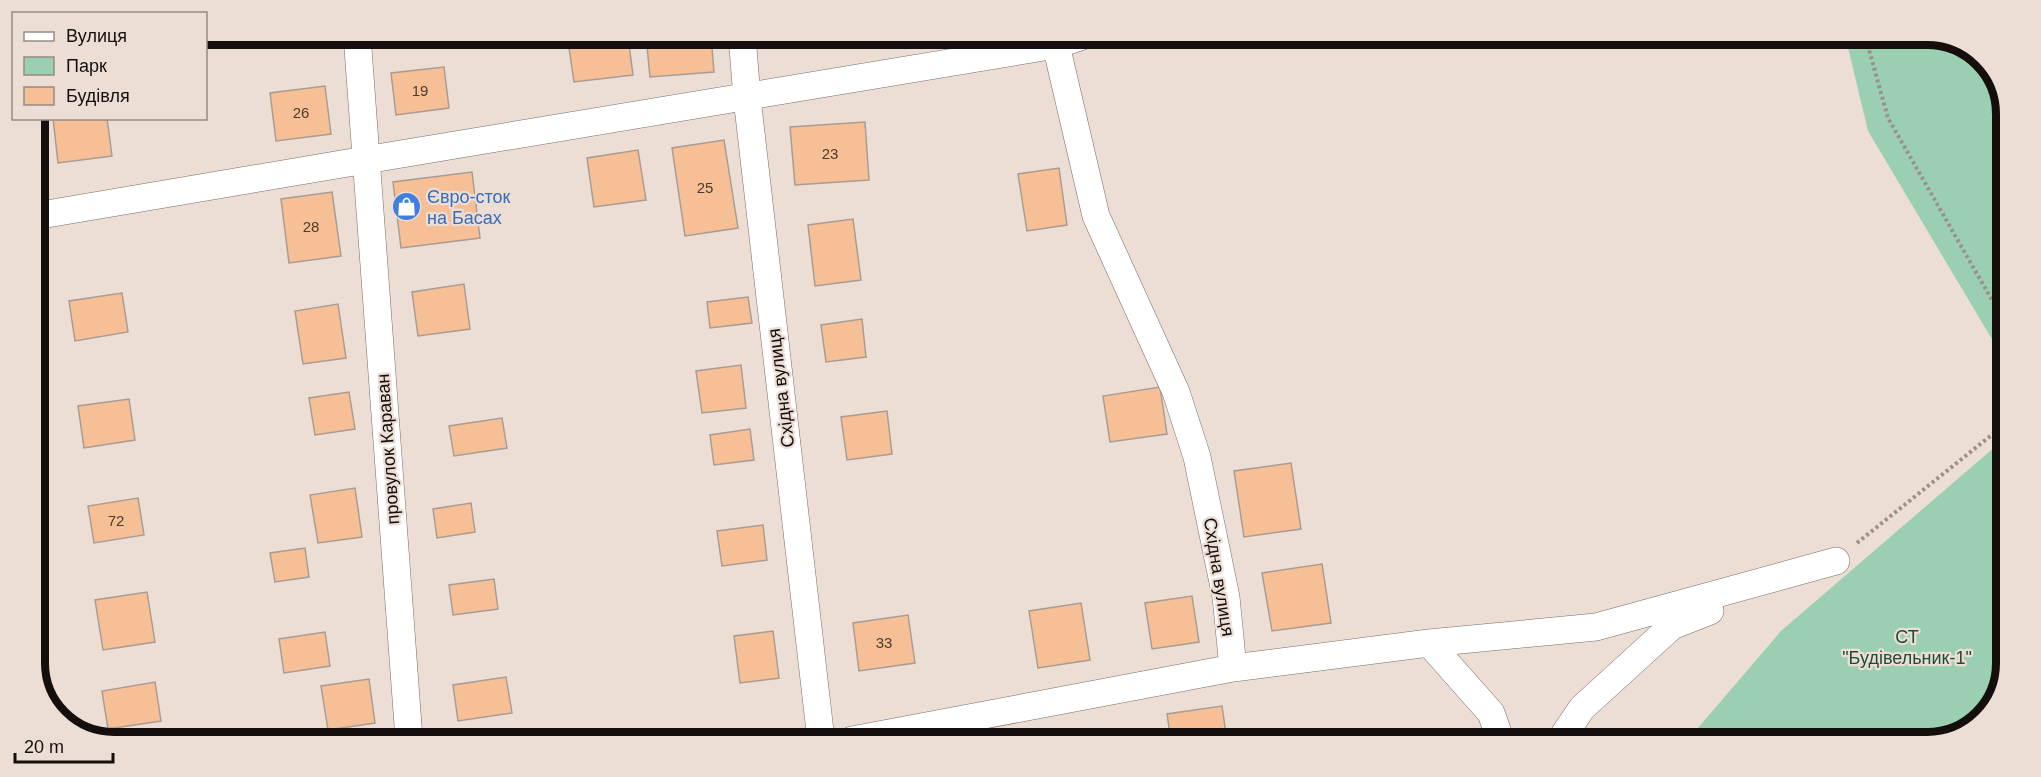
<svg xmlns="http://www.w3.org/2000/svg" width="2041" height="777" font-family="Arial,sans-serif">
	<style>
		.green { fill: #9ad0b1 }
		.building { fill: #f6bf95; stroke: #a99c93; stroke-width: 1.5 }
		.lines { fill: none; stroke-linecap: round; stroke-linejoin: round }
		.minor-casing { stroke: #786c63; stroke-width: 28 }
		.path { stroke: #9b9189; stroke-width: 4; stroke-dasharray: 3 3; stroke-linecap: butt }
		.minor { stroke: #fff; stroke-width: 27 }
		.labels { text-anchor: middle; stroke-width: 4.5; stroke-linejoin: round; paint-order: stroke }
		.number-label { font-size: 15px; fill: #4c3b2e }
		.shop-label { font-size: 18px; fill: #366cbe; stroke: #ecded4; text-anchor: start }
		.street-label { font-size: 18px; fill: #140f0c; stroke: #ecded4 }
		.park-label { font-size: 18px; fill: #1c4d35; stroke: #ecded4 }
		.rim { fill: none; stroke: #140f0c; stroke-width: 8 }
	</style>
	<rect width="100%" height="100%" fill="#ecded4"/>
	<path class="green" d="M 1846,39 L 1953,39 L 1990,65 L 2006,108 L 2005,361 L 1868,131 Z
		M 2004,439 L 2002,689 L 1972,729 L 1928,742 L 1686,742 L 1781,631 Z"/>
	<path class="building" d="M 608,36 L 628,36 L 633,75 L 574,82 L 568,41 Z
		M 646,36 L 711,36 L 714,72 L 650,77 Z
		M 760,36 L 813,36 L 761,43 Z
		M 444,67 L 449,108 L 396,115 L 391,73 Z
		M 325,86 L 331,134 L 276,141 L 270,93 Z
		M 53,118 L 107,118 L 112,156 L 58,163 Z
		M 865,122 L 869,180 L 795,185 L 790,127 Z
		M 724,140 L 738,228 L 685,236 L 672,148 Z
		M 638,150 L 646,200 L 594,207 L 587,158 Z
		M 1059,168 L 1067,225 L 1027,231 L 1018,174 Z
		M 472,172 L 480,238 L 401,248 L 393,182 Z
		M 332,192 L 341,256 L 289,263 L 281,199 Z
		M 853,219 L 861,280 L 815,286 L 808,225 Z
		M 464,284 L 470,329 L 418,336 L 412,292 Z
		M 122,293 L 128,332 L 75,341 L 69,301 Z
		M 748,297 L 752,323 L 710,328 L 707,302 Z
		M 338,304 L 346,358 L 303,364 L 295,311 Z
		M 862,319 L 866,357 L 826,362 L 821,325 Z
		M 741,365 L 746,408 L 702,413 L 696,371 Z
		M 1160,387 L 1167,434 L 1110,442 L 1103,396 Z
		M 349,392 L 355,429 L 315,435 L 309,398 Z
		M 129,399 L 135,440 L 84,448 L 78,406 Z
		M 887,411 L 892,454 L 847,460 L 841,417 Z
		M 502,418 L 507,448 L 454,456 L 449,426 Z
		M 750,429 L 754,460 L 714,465 L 710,435 Z
		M 1291,463 L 1301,529 L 1244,537 L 1234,471 Z
		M 355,488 L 362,537 L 318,543 L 310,495 Z
		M 138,498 L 144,535 L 94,543 L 88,506 Z
		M 471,503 L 475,532 L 437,538 L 433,509 Z
		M 763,525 L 767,560 L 722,566 L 717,531 Z
		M 305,548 L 309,577 L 275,582 L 270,553 Z
		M 1322,564 L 1331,623 L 1272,631 L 1262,573 Z
		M 494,579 L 498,609 L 453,615 L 449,585 Z
		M 147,592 L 155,642 L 103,650 L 95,600 Z
		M 1192,596 L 1199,642 L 1152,649 L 1145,603 Z
		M 1081,603 L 1090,660 L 1038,668 L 1029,611 Z
		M 908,615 L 915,663 L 859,671 L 853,623 Z
		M 773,631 L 779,678 L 740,683 L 734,636 Z
		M 325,632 L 330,666 L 284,673 L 279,639 Z
		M 506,677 L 512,713 L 458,721 L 453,685 Z
		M 369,679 L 375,723 L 328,730 L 321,686 Z
		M 155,682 L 161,721 L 108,729 L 102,691 Z
		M 1222,706 L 1227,741 L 1171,741 L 1167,714 Z"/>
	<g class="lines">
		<defs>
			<path id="minor" d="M 357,35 L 409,739
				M 742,36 L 747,98 L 821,740
				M 1056,45 L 1096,216 L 1176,392 L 1197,457 L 1226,597 L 1233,668
				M 35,216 C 375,157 715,103 1056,45 L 1080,37
				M 1429,643 L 1491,713 L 1501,741
				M 852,740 L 1233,668 L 1429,643 L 1596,627 L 1836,561
				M 1559,742 L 1582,708 L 1672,626 L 1710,611"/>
		</defs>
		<use href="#minor" class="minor-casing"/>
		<path class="path" d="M 1866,39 L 1888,118 L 2005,323
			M 1857,543 L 2004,425"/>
		<use href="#minor" class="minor"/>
	</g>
	<defs>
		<symbol id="shop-disc" viewBox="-11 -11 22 22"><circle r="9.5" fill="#3f7fe0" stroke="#ecded4"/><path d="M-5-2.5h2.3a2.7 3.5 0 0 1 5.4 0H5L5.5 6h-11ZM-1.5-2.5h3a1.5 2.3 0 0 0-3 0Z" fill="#fff"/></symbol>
	</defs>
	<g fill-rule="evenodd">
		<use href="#shop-disc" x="390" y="190" width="33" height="33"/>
	</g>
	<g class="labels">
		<g class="number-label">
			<text x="420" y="96">19</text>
			<text x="301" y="118">26</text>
			<text x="830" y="159">23</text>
			<text x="705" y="193">25</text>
			<text x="311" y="232">28</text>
			<text x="116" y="526">72</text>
			<text x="884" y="648">33</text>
		</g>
		<g class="shop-label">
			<text x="427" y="203">Євро-сток<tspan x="427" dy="21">на Басах</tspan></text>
		</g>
		<g class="street-label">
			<text transform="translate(781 388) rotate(-97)" y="6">Східна вулиця</text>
			<text transform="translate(388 449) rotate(-94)" y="6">провулок Караван</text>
			<text transform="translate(1219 577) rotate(81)" y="6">Східна вулиця</text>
		</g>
		<g class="park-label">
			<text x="1907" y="643">СТ<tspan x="1907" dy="21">"Будівельник-1"</tspan></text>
		</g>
	</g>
	<path d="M0 0H2041V777H0ZM114 45H1927A69 69 0 0 1 1996 114V663A69 69 0 0 1 1927 732H114A69 69 0 0 1 45 663V114A69 69 0 0 1 114 45Z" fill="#ecded4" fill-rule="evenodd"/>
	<path class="rim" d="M114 45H1927A69 69 0 0 1 1996 114V663A69 69 0 0 1 1927 732H114A69 69 0 0 1 45 663V114A69 69 0 0 1 114 45Z"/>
	<rect x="12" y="12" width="195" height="108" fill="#ecded4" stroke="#968b84" stroke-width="1.5"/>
	<rect x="24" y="32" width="30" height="9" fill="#ffffff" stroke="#968b84" stroke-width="1.5"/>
	<text x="66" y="42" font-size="18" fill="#140f0c">Вулиця</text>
	<rect x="24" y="57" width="30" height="18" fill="#9ad0b1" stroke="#968b84" stroke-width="1.5"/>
	<text x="66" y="72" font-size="18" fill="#140f0c">Парк</text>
	<rect x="24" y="87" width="30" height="18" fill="#f6bf95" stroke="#968b84" stroke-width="1.5"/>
	<text x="66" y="102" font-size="18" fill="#140f0c">Будівля</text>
	<path d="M15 753v9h98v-9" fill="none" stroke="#140f0c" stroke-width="3"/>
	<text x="24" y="753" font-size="18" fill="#140f0c" stroke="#ecded4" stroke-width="4.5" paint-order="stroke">20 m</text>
</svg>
